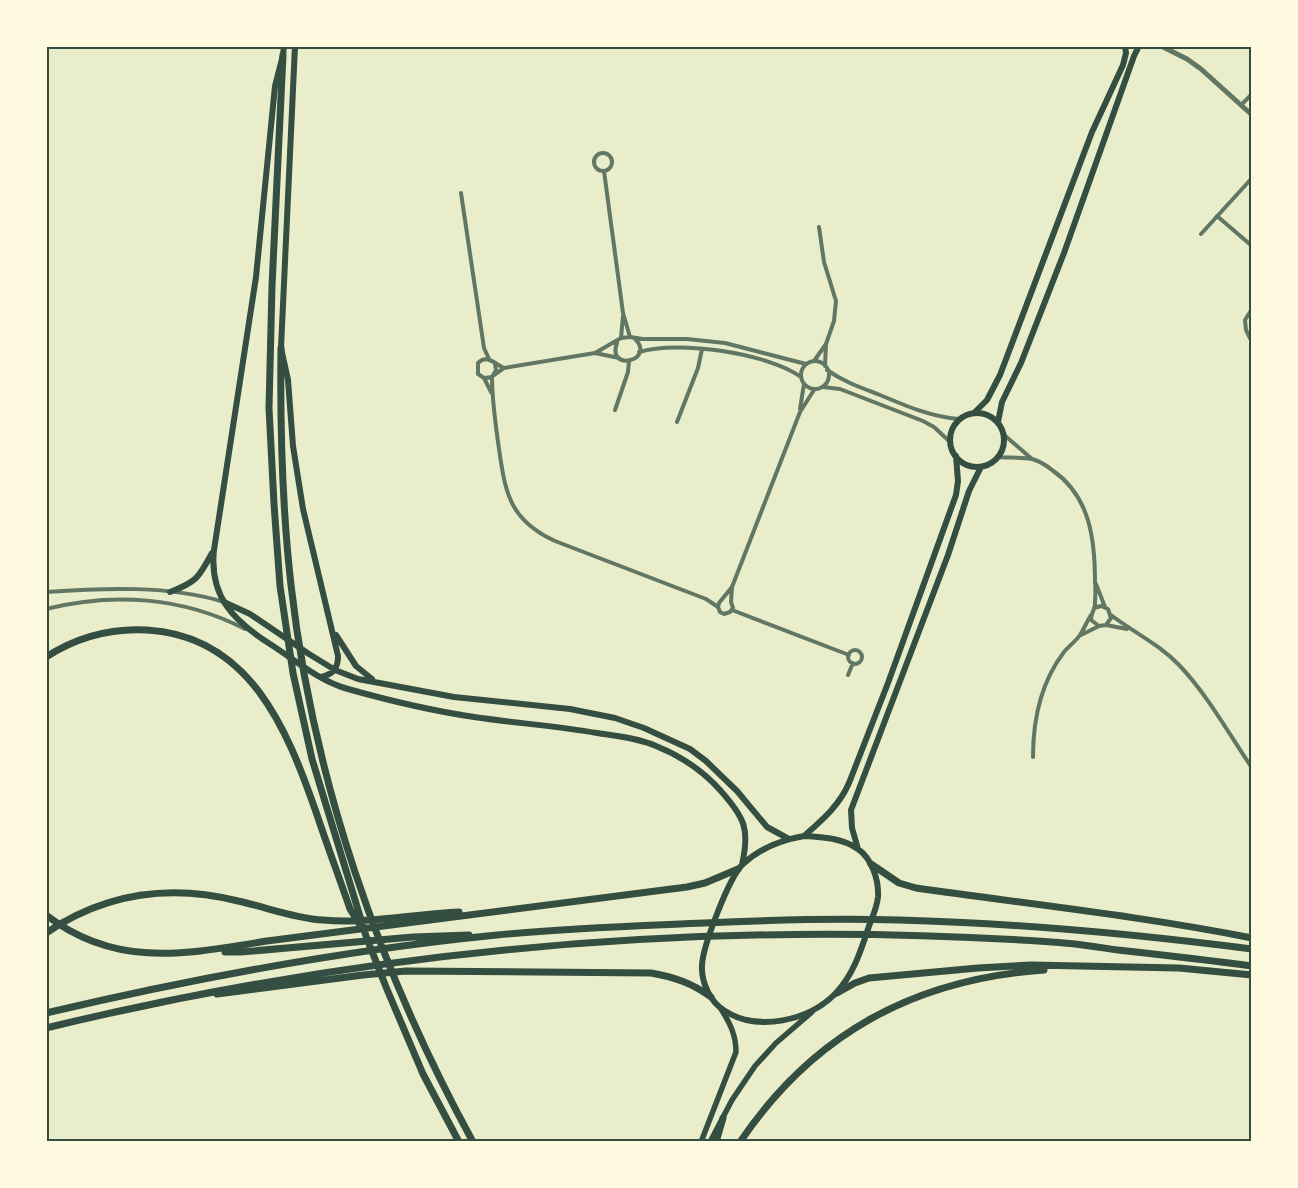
<svg xmlns="http://www.w3.org/2000/svg" width="1298" height="1188" font-family="Literata,serif">
	<style>
		.lines { fill: none; stroke-linecap: round; stroke-linejoin: round }
		.minor { stroke: #617663; stroke-width: 4 }
		.tertiary { stroke: #617663; stroke-width: 5 }
		.secondary { stroke: #344e41; stroke-width: 5.5 }
		.trunk { stroke: #344e41; stroke-width: 6 }
		.motorway { stroke: #344e41; stroke-width: 7 }
		.neatline { fill: none; stroke: #344e41; stroke-width: 2 }
	</style>
	<rect width="100%" height="100%" fill="#e9edc9"/>
	<g class="lines">
		<path class="minor" d="M 1241,105 L 1252,94
			M594 162a9 9 0 1 1 18 0a9 9 0 1 1-18 0Z
			M 604,171 L 623,313 L 630,337
			M 461,193 L 484,348 L 489,359
			M 1217,216 L 1252,246
			M 819,227 L 824,262 L 836,301 L 834,321 L 826,344 L 825,366
			M 1201,234 L 1252,178
			M 1252,309 L 1245,320 L 1246,330 L 1252,342
			M 621,338 L 623,316
			M 617,343 C 606,373 658,360 634,338
			M 639,352 C 678,340 768,353 801,377
			M 595,353 L 621,338 L 630,337 L 643,339 L 687,339 L 725,343 L 806,364
			M 814,361 L 826,344
			M801 375a14 14 0 1 1 28 0a14 14 0 1 1-28 0Z
			M 495,364 L 496,370 L 492,377 L 484,378 L 478,374 L 478,363 C 487,354 495,364 504,368
			M 827,370 C 844,382 862,388 880,395 C 906,406 932,417 959,419
			M 494,375 L 504,368 L 595,353 L 619,358
			M 492,377 C 492,399 495,420 498,442 C 505,490 507,519 555,541 L 706,599 L 718,607 L 720,612 L 724,614 L 730,612 L 733,608 L 731,602 L 732,587
			M 484,378 L 491,392
			M 823,387 L 840,389 L 923,421 L 934,427 L 949,441
			M 800,409 L 804,384
			M 615,410 L 628,372 L 629,361
			M 677,422 L 698,368 L 702,349
			M 1003,434 L 1032,459
			M 998,457 C 1008,458 1021,457 1032,459 C 1039,461 1046,465 1052,470 C 1090,496 1095,539 1095,582 C 1096,590 1095,598 1095,605 C 1094,611 1091,613 1091,620 L 1099,626 L 1106,625 L 1111,618 L 1108,609 L 1101,606 L 1094,608
			M 1096,584 L 1105,607
			M 46,592 C 103,588 169,585 224,602
			M 718,607 L 719,603 L 732,587 L 800,412 L 814,390
			M 46,609 C 113,592 183,597 245,629
			M 732,610 L 849,655
			M 1111,615 C 1133,632 1159,644 1179,665 C 1207,694 1229,734 1252,768
			M 1106,625 L 1127,629
			M 1081,635 L 1099,626
			M848 657a7 7 0 1 1 14 0a7 7 0 1 1-14 0Z
			M 848,675 L 853,663
			M 1033,757 C 1033,720 1041,682 1064,652 C 1069,646 1076,641 1080,635 C 1084,629 1087,621 1091,615"/>
		<path class="tertiary" d="M 1161,46 L 1187,59 L 1201,69 L 1252,115"/>
		<path class="secondary" d="M 701,1142 L 736,1052 C 736,1035 730,1023 721,1009
			M 710,1142 L 732,1100 L 755,1066 L 776,1043 L 812,1012"/>
		<path class="trunk" d="M 284,46 L 283,55 L 275,86 L 256,277 L 214,550 C 209,597 234,621 270,644 C 295,660 319,681 348,689 C 387,700 434,711 474,717 C 515,723 556,726 597,733 C 616,736 638,738 656,746 C 681,756 702,770 720,790 C 745,818 750,829 742,865
			M 295,46 L 281,348 L 288,380 L 293,446 L 303,509 L 338,656 C 338,669 333,674 321,677
			M 1130,46 L 1138,46
			M950 440a27 27 0 1 1 54 0a27 27 0 1 1-54 0Z
			M 974,413 L 987,400 L 1000,375 L 1092,132 L 1123,65 L 1126,53 L 1125,46
			M 998,422 L 1002,402 L 1021,363 L 1064,253 L 1134,56 L 1139,46
			M 170,592 C 197,582 199,577 212,553
			M 224,602 L 250,614 L 309,654 L 335,670 L 358,679 L 454,697 L 570,709 L 615,718 L 644,728 L 690,749 L 706,761 L 737,791 L 767,827 L 789,839
			M 336,635 L 356,666 L 372,679
			M 804,836 C 823,837 842,838 858,849 C 872,859 879,880 878,897 C 877,907 873,916 869,926 C 861,950 854,974 836,993 C 809,1021 758,1032 725,1011 C 710,1002 701,982 702,965 C 703,946 729,877 743,864 C 760,848 781,840 804,836 Z
			M 804,836 C 822,820 839,806 849,783 L 888,683 L 956,495 L 958,481 L 956,456
			M 858,849 L 852,828 L 851,810 L 948,555 L 969,491 L 981,467"/>
		<path class="motorway" d="M 283,55 L 272,286 L 269,408 L 274,504 L 280,586 L 293,673 L 312,759 L 366,936 L 386,987 L 423,1074 L 459,1142
			M 281,348 C 280,427 282,506 291,585 C 313,780 379,970 473,1142
			M 46,657 C 77,637 111,628 147,630 C 250,636 287,729 316,812 C 327,845 339,877 350,909 L 360,925
			M 871,864 L 899,883 L 916,888 C 1028,904 1141,916 1252,938
			M 46,915 C 116,969 187,954 267,941 L 687,887 L 705,883 L 738,869
			M 46,933 C 105,893 170,884 238,901 C 266,907 293,918 323,920 C 368,924 414,914 459,912
			M 225,952 L 241,952 L 413,937 L 469,935
			M 837,993 L 855,983 L 869,978 L 978,968 L 1031,965 L 1179,968 L 1252,975
			M 217,994 L 363,975 L 406,971 L 651,973 C 674,977 692,983 711,997
			M 46,1013 C 195,978 345,950 497,935 C 566,928 635,926 704,923 C 769,920 834,918 899,920 C 1017,923 1135,934 1252,949
			M 46,1028 C 376,948 714,919 1052,942 C 1074,943 1096,947 1118,950 C 1163,955 1207,960 1252,966
			M 716,1142 L 723,1118
			M 740,1142 C 813,1034 914,979 1044,970"/>
	</g>
	<rect width="1298" height="1188" fill="none" stroke="#fefae0" stroke-width="95"/>
	<rect x="48" y="48" width="1202" height="1092" class="neatline"/>
</svg>
